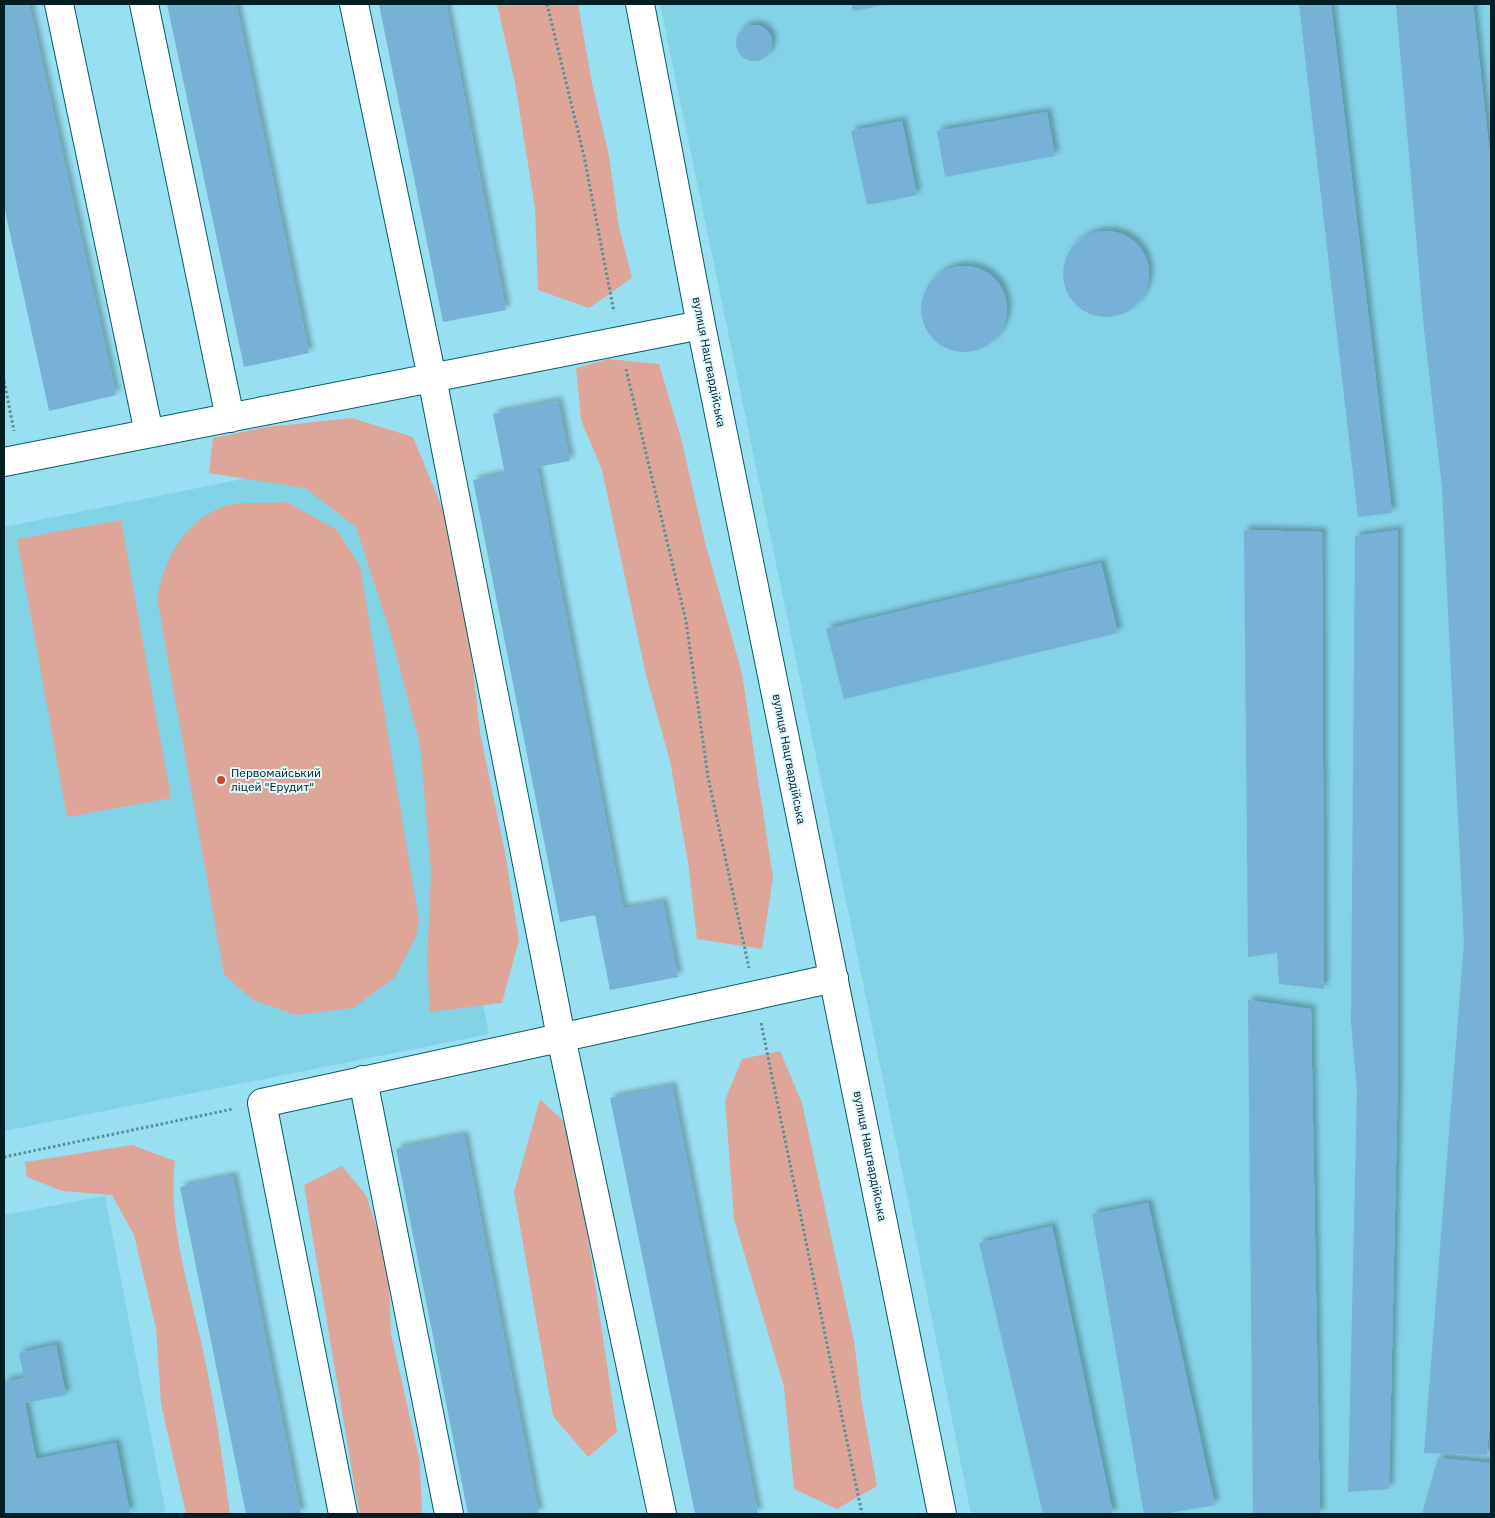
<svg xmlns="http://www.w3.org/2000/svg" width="1495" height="1518" font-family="'IBM Plex Sans',sans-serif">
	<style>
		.built { fill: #82d3e5 }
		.green { fill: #dea698 }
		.building { fill: #75b2d5; filter: url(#shadow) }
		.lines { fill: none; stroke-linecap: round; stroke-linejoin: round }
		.minor-casing { stroke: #065c6b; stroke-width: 30 }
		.path { stroke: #598f9c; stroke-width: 3; stroke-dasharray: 2.5 2.5; stroke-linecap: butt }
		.minor { stroke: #fff; stroke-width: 28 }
		.poi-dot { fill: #d14626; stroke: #e3f8fd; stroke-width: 2 }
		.labels { text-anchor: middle; stroke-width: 4; stroke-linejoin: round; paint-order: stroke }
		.street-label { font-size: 12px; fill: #011f25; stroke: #e3f8fd }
		.poi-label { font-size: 12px; fill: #011f25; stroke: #e3f8fd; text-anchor: start }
	</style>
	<defs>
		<filter id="shadow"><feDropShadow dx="4.5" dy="-4.5" stdDeviation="2.5" flood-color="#0004"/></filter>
	</defs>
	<rect width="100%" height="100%" fill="#98e0f1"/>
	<path class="built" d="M 660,4 L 1491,4 L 1491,1514 L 971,1514 L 909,1205 Z
		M 371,453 L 489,1034 L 4,1131 L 4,527 Z
		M 105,1196 L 166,1514 L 4,1514 L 4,1215 Z"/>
	<path class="green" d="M 497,4 L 578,4 L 592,83 L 609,156 L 619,227 L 632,278 L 589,308 L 538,290 L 535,208 L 515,83 Z
		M 608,359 L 659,364 L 681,438 L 705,542 L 742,673 L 773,878 L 762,949 L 697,939 L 688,862 L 670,761 L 646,675 L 602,470 L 581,420 L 576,368 Z
		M 352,418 L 413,437 L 448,522 L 467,614 L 480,733 L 505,852 L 519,940 L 502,1003 L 430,1012 L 427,962 L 431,872 L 420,744 L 391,635 L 356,527 L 305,488 L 209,473 L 213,438 L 267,427 Z
		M 287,502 L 337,530 L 360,566 L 419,921 L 416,937 L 395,977 L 353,1008 L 296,1015 L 253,1000 L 224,974 L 157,598 C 164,559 185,520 225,506 C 238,502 271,503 287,502 Z
		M 121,520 L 171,798 L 67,817 L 17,539 Z
		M 780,1051 L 802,1103 L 854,1341 L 862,1404 L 877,1486 L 837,1509 L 794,1489 L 784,1387 L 734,1219 L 725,1100 L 742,1059 Z
		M 540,1099 L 572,1129 L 617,1432 L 588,1457 L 553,1416 L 514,1192 Z
		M 132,1145 L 175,1161 C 167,1228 192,1295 205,1360 C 216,1411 223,1463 230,1514 L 186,1514 L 161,1404 L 156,1328 L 134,1235 L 112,1195 L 62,1191 L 27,1177 L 25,1162 Z
		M 342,1166 L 366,1195 L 388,1262 L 391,1334 L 420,1462 L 422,1514 L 360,1514 L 356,1495 L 304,1185 Z"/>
	<path class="building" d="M 4,4 L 29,4 L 116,395 L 49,411 L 4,206 Z
		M 167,4 L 236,4 L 309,353 L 244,367 Z
		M 379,4 L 446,4 L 506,310 L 443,322 Z
		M 851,4 L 883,4 L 884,5 L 853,11 Z
		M 1299,4 L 1331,4 L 1392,513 L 1358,517 Z
		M 1396,4 L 1473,4 L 1491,165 L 1491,1412 L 1487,1455 L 1424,1453 L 1464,942 L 1442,488 L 1424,329 Z
		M736 43a18 18 0 1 1 36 0a18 18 0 1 1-36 0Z
		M 1047,112 L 1055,156 L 945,177 L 937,131 Z
		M 902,121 L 917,195 L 867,205 L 851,131 Z
		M1063 274a43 43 0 1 1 86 0a43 43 0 1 1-86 0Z
		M921 309a43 43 0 1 1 86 0a43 43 0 1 1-86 0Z
		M 558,401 L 570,461 L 537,467 L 623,909 L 663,902 L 678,977 L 610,990 L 595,915 L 560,922 L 473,480 L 505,474 L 493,414 Z
		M 1244,530 L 1322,532 L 1324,989 L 1279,984 L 1277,953 L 1248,957 Z
		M 1398,530 L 1398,1074 L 1389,1489 L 1348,1492 L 1357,1091 L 1351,1022 L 1355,536 Z
		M 1101,563 L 1118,633 L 844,699 L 826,629 Z
		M 1248,1000 L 1311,1009 L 1320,1514 L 1253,1514 Z
		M 672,1086 L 758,1514 L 695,1514 L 610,1098 Z
		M 464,1135 L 539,1514 L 468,1514 L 396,1149 Z
		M 233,1176 L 301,1514 L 246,1514 L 180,1187 Z
		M 1148,1203 L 1215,1505 L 1163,1514 L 1144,1514 L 1092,1214 Z
		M 1052,1226 L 1113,1514 L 1043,1514 L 979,1243 Z
		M 56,1345 L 66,1395 L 25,1403 L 36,1459 L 116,1443 L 130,1513 L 4,1514 L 4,1382 L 24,1378 L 19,1353 Z
		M 1438,1458 L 1491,1463 L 1491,1514 L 1422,1514 Z"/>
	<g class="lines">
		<defs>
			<path id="minor" d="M 59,4 L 149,433
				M 144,4 L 230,418
				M 354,4 L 432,378 L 561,1037 L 662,1514
				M 640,4 L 701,325 L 942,1514
				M 4,462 L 701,325
				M 363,1080 L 449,1514
				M 343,1514 L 262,1103 L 834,978"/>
		</defs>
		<use href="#minor" class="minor-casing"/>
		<path class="path" d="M 547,4 L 584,156 L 614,312
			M 626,369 L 686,621 L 708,777 L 749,968
			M 4,381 L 14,431
			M 761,1023 L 862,1514
			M 4,1157 L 233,1109"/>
		<use href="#minor" class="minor"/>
	</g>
	<circle class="poi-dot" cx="221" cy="780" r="5"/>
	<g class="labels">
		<g class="street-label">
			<text transform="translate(709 362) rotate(79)" y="4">вулиця Нацгвардійська</text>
			<text transform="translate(789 759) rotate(79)" y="4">вулиця Нацгвардійська</text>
			<text transform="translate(870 1156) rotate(79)" y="4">вулиця Нацгвардійська</text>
		</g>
		<g class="poi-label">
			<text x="231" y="777">Первомайський<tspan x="231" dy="14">ліцей "Ерудит"</tspan></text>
		</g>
	</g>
	<rect width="1495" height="1518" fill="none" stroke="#011f25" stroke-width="10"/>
</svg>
